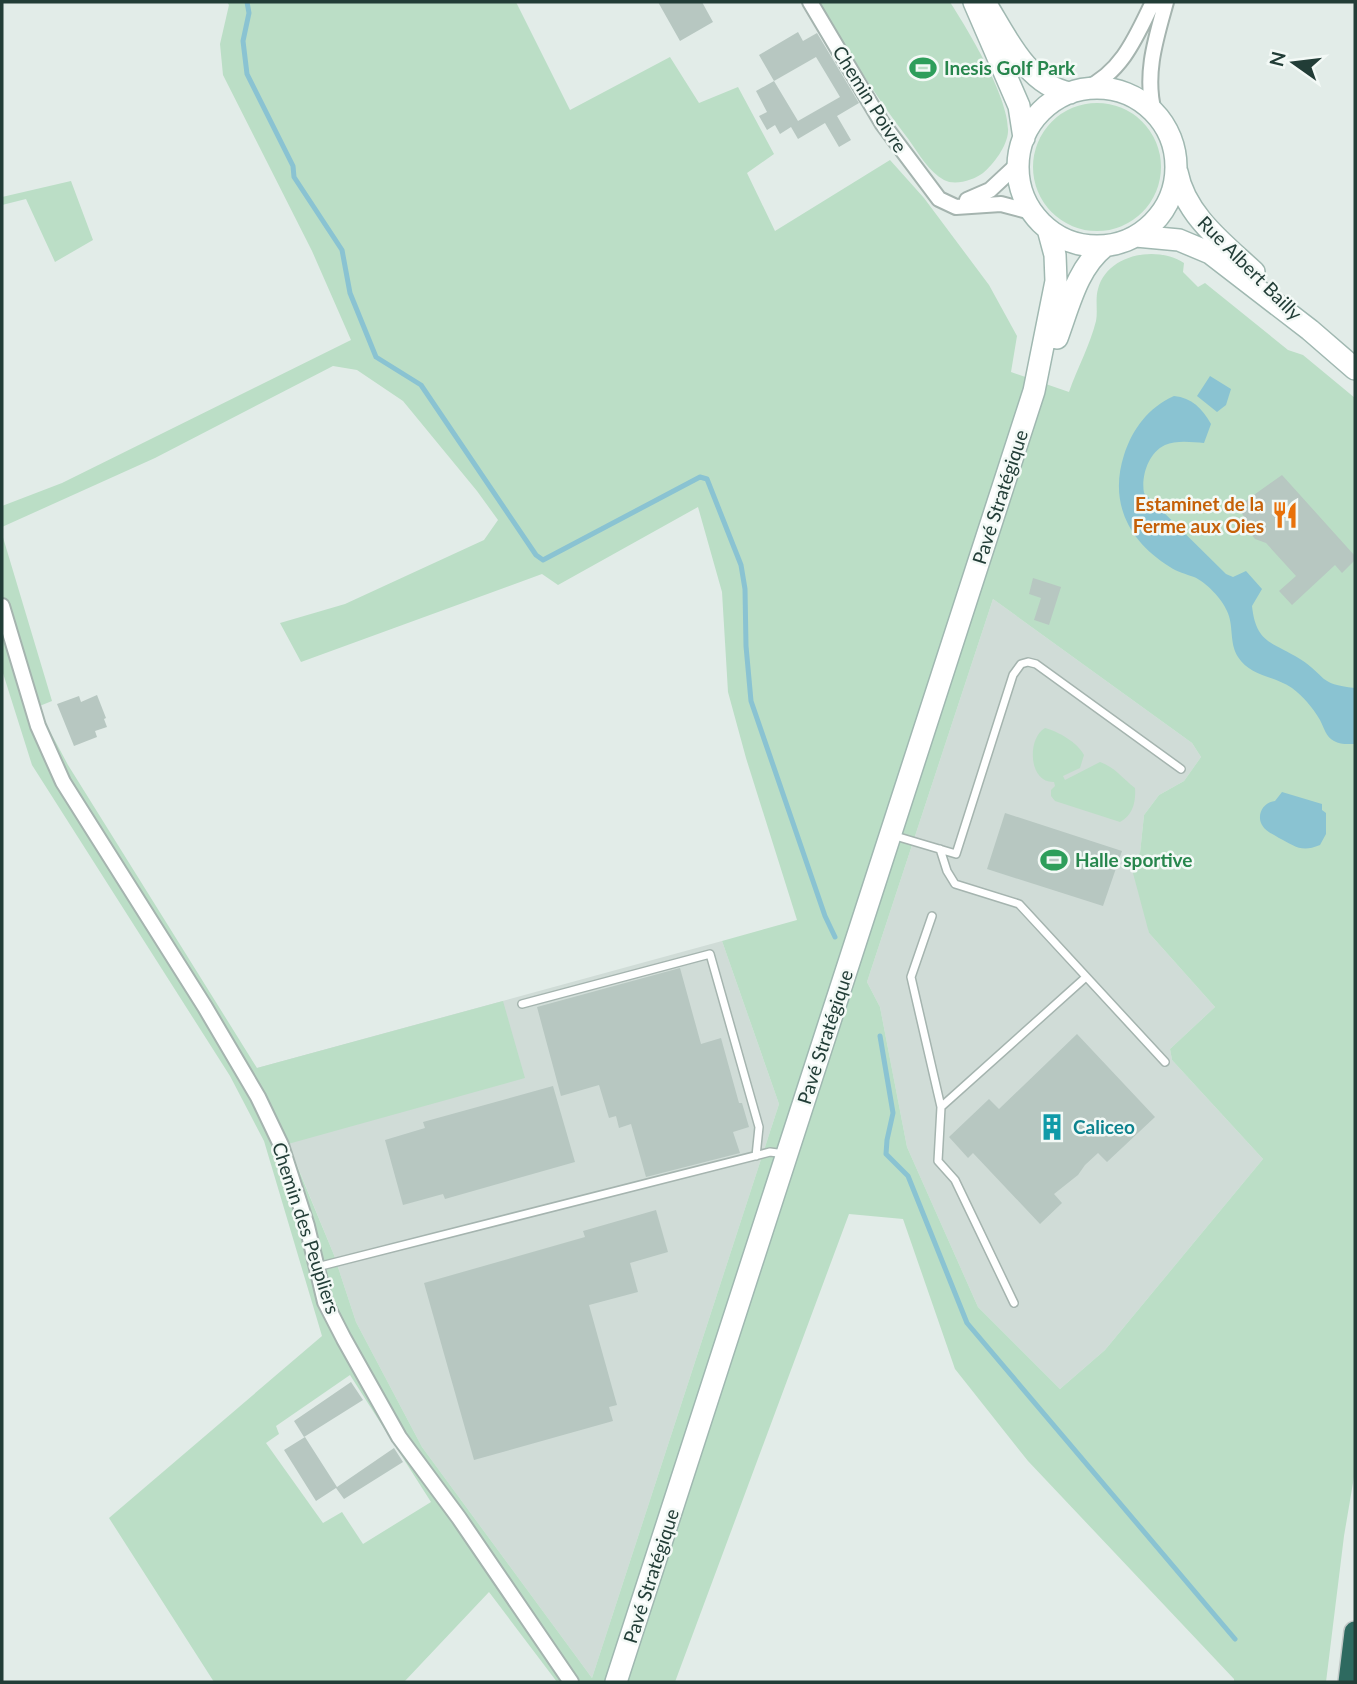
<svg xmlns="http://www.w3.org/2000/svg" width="1357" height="1684" font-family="Lato,sans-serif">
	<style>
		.built { fill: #d0dcd7 }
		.green { fill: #bbdec6; fill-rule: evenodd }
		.water { fill: #8ac3d2 }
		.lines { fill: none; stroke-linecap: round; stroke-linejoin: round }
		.stream { stroke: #8ac3d2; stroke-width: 5 }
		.building { fill: #b7c7c1; fill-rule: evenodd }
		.lane-casing { stroke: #a5b4af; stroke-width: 10 }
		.street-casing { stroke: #a5b4af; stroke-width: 18 }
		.secondary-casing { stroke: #a0b8b1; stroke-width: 24 }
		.highway-casing { stroke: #c1c9c7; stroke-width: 24 }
		.lane { stroke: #fff; stroke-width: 7 }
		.street { stroke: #fff; stroke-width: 14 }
		.secondary { stroke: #fff; stroke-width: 21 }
		.highway { stroke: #2e6a60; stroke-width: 21 }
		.labels { text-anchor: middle; stroke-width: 5; stroke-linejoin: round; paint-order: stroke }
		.leisure-label { font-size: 19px; font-weight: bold; fill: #27864d; stroke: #f3f9f6; text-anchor: start }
		.street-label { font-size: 19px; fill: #223d37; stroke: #f3f9f6 }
		.food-label { font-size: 19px; font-weight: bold; fill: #c56008; stroke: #f3f9f6; text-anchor: end }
		.culture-label { font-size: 19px; font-weight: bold; fill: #0d838f; stroke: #f3f9f6; text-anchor: start }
	</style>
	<rect width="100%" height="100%" fill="#e2ece8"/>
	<path class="built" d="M 993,599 L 1192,743 L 1201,757 L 1184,781 L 1159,795 L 1144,815 L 1140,853 L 1149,933 L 1215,1007 L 1170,1049 L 1172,1060 L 1263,1159 L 1105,1350 L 1060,1389 L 978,1307 L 907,1147 L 880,1007 L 867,982 Z
		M 722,941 L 779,1104 L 592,1678 L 422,1447 L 356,1322 L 334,1255 L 257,1068 Z"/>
	<path class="green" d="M 227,2 L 516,2 L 570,110 L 670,57 L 699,103 L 738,87 L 774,154 L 747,173 L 775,231 L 890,160 L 924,198 L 989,285 L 1017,336 L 1011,372 L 1069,392 C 1077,369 1090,345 1096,321 C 1098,311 1095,299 1098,289 C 1107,254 1157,245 1184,263 L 1183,272 L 1198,287 L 1205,283 L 1288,350 L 1303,355 L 1355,398 L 1355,1471 L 1344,1536 L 1326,1682 L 1234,1682 L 1234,1679 L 1028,1461 L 955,1369 L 903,1219 L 849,1214 L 675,1682 L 557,1682 L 489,1592 L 404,1682 L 214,1682 L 109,1518 L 322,1336 L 264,1141 L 230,1076 L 32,765 L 2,670 L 2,534 L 52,701 L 37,707 L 68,765 L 257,1068 L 503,1001 L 525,1078 L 288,1144 L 334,1255 L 356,1322 L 422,1447 L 592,1678 L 779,1104 L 722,941 L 797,920 L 746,758 L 728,692 L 722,592 L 698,507 L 558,585 L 542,574 L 301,662 L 280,623 L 345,604 L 484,540 L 498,520 L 477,491 L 403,401 L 357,370 L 333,366 L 155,458 L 2,527 L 2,506 L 62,483 L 351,340 L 312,251 L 223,75 L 220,44 L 229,5 ZM 993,599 L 1192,743 L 1201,757 L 1184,781 L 1159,795 L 1144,815 L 1140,853 L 1130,862 L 1149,933 L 1215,1007 L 1170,1049 L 1172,1060 L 1263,1159 L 1105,1350 L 1060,1389 L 978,1307 L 907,1147 L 880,1007 L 867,982 ZM 350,1375 L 431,1502 L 363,1544 L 342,1512 L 323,1523 L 266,1443 L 279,1434 L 276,1426 Z
		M 819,2 L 950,2 C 968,30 1010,99 1008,132 C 1007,146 994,164 983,173 C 974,180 955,186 944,180 C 929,172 919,154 909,140 C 874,95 848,50 819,2 Z
		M1033 167a64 64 0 1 1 128 0a64 64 0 1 1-128 0Z
		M 71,181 L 93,240 L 55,262 L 26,199 L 2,205 L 2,197 Z
		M 1045,728 C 1059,732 1077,742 1084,755 L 1080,768 L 1063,776 L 1065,780 L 1100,762 C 1115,767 1123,779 1135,788 C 1136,802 1133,815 1120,822 L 1055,801 L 1051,796 L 1051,790 L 1055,786 L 1054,782 C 1028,783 1027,738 1045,728 Z"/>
	<path class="water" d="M 1210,376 L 1231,389 L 1226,405 L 1217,412 L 1197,396 Z
		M 1174,396 C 1192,398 1202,408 1211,424 L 1204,443 C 1192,442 1176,440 1165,445 C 1148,453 1141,477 1144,493 L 1226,574 L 1233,577 L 1246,571 L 1262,589 L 1252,606 C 1256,644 1273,642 1300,659 C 1327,676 1317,684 1355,688 L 1355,744 C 1349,744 1340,745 1334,741 C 1326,737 1324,728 1320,720 C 1313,708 1303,696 1292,688 C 1274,676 1250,676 1238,657 C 1229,643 1234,625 1227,611 C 1222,599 1206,582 1194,577 C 1186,574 1177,572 1170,567 C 1128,541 1109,502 1124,455 C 1133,428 1148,408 1174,396 Z
		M 1282,792 L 1322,804 L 1322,810 L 1326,813 L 1326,834 L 1320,845 C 1301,853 1295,846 1279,838 C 1273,834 1266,832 1262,825 C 1256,814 1264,802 1275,801 Z"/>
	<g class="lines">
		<path class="stream" d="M 247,2 L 249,13 L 243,41 L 247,74 L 293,166 L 294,177 L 342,250 L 350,293 L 376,357 L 421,385 L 536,555 L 543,560 L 700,477 L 707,479 L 741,565 L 745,589 L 746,646 L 751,701 L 825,916 L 835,937
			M 880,1036 L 893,1113 L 887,1140 L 886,1154 L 908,1176 L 967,1323 L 1235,1639"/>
	</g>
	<path class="building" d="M 658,2 L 702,2 L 713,22 L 680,41 Z
		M 798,32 L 803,41 L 817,33 L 859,103 L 837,116 L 851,140 L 839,147 L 825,123 L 798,139 L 791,127 L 780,134 L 775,125 L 767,130 L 759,116 L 767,112 L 756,91 L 774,81 L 759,55 ZM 816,57 L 840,97 L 798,121 L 774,81 Z
		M 1282,475 L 1355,556 L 1355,560 L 1342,573 L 1335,565 L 1292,605 L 1279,591 L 1296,576 L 1266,543 L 1255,539 L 1251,534 L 1248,522 L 1237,507 Z
		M 1033,578 L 1061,587 L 1049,625 L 1034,620 L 1041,598 L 1029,594 Z
		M 97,695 L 106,718 L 104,719 L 107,727 L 95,731 L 97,737 L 74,746 L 57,704 L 79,696 L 81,702 Z
		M 1005,813 L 1122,851 L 1103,906 L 987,869 Z
		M 680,968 L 701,1044 L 721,1038 L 739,1103 L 742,1103 L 749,1127 L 733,1132 L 740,1153 L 646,1177 L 631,1124 L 619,1128 L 616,1116 L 609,1118 L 599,1085 L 561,1096 L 537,1007 Z
		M 1077,1034 L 1155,1117 L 1107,1162 L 1098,1153 L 1085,1165 L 1078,1175 L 1054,1194 L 1062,1203 L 1040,1224 L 973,1153 L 968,1158 L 949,1137 L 989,1099 L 999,1109 Z
		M 553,1086 L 575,1162 L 445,1199 L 443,1194 L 403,1205 L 385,1140 L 425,1128 L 423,1122 Z
		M 656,1210 L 668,1252 L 630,1263 L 638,1292 L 589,1305 L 617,1405 L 609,1407 L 613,1421 L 474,1460 L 424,1283 L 585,1237 L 583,1231 Z
		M 351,1382 L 363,1400 L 304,1437 L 294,1421 Z
		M 305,1437 L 337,1487 L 394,1448 L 403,1462 L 344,1499 L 336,1488 L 316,1501 L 284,1450 Z"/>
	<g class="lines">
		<defs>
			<path id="lane" d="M 892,835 L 956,854 L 1013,675 L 1021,664 L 1028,662 L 1036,664 L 1181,769
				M 940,849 L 947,871 L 955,884 L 1019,904 L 1165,1062
				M 932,916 L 911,977 L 941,1107
				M 522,1004 L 710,954 L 759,1127 L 756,1156
				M 317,1267 L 770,1152 L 785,1154
				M 1014,1303 L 955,1180 L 938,1161 L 941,1107 L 1086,977"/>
			<path id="street" d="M 810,2 L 882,123 L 939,199 L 956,207 L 1001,204 L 1031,212
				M 1085,89 C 1122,72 1136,37 1153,2
				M 1154,112 C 1144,74 1156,38 1166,2
				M 967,200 L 990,190 L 1018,164
				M 2,606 L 38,726 L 63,782 L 205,1007 L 258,1097 L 281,1145 L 307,1226 L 325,1302 L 344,1339 L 399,1437 L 459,1518 L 571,1682"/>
			<path id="secondary" d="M 974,2 L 1019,106 L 1024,138
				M 989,9 C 1008,41 1030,86 1070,93
				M1018 167a79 79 0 1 1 158 0a79 79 0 1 1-158 0Z
				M 1177,172 C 1185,215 1224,244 1254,272
				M 1136,236 L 1179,240 L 1210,253 L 1310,330 L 1355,369
				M 1057,338 C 1069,306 1077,268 1105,246
				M 616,1682 L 1034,391 L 1056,281 L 1055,255 L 1048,229"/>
			<path id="highway" d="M 1349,1682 L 1355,1632"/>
		</defs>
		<use href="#lane" class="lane-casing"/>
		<use href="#street" class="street-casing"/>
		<use href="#secondary" class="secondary-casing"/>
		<use href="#highway" class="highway-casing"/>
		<use href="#lane" class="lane"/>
		<use href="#street" class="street"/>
		<use href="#secondary" class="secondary"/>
		<use href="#highway" class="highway"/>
	</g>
	<defs>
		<symbol id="stadium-bare" viewBox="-9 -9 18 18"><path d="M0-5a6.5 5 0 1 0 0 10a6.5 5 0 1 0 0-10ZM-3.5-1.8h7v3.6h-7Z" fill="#2e9e5b" stroke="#f3f9f6" stroke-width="2.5" paint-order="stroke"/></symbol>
		<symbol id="restaurant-bare" viewBox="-9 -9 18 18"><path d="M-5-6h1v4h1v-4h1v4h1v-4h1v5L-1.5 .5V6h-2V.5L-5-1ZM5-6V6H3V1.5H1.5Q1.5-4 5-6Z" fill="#e8710a" stroke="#f3f9f6" stroke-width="2.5" paint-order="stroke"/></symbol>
		<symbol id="building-bare" viewBox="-9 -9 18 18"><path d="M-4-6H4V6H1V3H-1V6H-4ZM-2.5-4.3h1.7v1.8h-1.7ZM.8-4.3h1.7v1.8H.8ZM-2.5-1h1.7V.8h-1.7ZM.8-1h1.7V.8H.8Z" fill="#0f9aa8" stroke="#f3f9f6" stroke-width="2.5" paint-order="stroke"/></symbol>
	</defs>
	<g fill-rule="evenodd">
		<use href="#stadium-bare" x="904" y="49" width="38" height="38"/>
		<use href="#restaurant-bare" x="1266" y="496" width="38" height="38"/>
		<use href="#stadium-bare" x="1035" y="841" width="38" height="38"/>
		<use href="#building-bare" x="1033" y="1108" width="38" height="38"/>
	</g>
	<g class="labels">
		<g class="leisure-label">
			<text x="944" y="75">Inesis Golf Park</text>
			<text x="1075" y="867">Halle sportive</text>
		</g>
		<g class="street-label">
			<text transform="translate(870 99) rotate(58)" y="7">Chemin Poivre</text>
			<text transform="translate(1250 268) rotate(45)" y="7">Rue Albert Bailly</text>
			<text transform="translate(1000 497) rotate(-72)" y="7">Pavé Stratégique</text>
			<text transform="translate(825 1037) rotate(-72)" y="7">Pavé Stratégique</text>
			<text transform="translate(306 1228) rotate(72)" y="7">Chemin des Peupliers</text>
			<text transform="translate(651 1576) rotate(-72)" y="7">Pavé Stratégique</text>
		</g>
		<g class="food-label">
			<text x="1264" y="511">Estaminet de la<tspan x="1264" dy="22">Ferme aux Oies</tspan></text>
		</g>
		<g class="culture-label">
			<text x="1073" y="1134">Caliceo</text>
		</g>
	</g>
	<rect width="1357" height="1684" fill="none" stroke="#223d37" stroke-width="7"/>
	<g transform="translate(1294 63) rotate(284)" stroke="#f3f9f6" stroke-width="5" paint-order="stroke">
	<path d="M0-5L12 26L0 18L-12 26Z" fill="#223d37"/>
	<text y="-10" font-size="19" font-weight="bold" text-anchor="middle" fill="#223d37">N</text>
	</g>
</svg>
